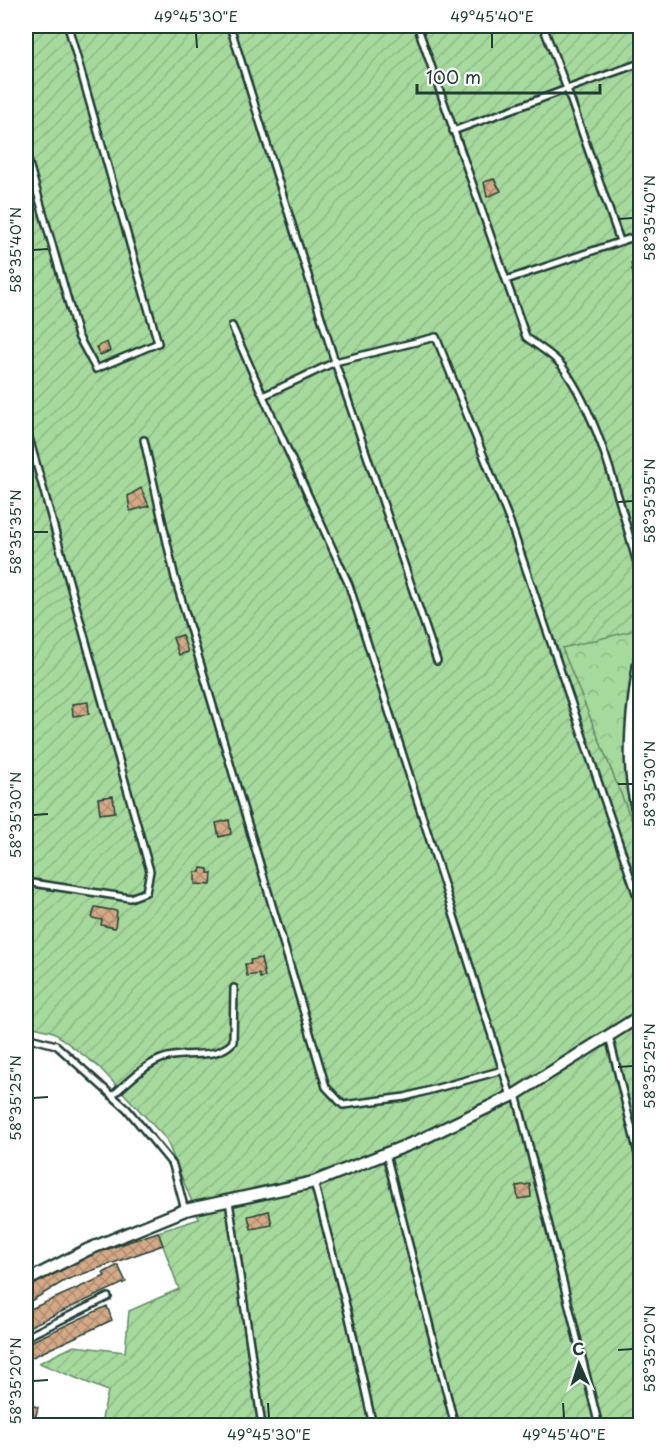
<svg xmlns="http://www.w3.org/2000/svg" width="666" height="1451" font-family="'Playpen Sans',sans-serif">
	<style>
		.forest { fill: url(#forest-crowns); stroke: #628b68; stroke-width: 1.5 }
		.garden { fill: url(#garden-furrows); stroke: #628b68; stroke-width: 1.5 }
		.building { fill: url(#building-cross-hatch); stroke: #1f3d34; stroke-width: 1.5 }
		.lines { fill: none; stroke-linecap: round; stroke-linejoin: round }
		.lane-casing { stroke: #1f3d34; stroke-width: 10 }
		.street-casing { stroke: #1f3d34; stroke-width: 15 }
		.lane { stroke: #fff; stroke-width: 5 }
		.street { stroke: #fff; stroke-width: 10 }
		.ticks { fill: none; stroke: #1f3d34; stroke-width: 2 }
		.neatline { fill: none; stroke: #1f3d34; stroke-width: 2 }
		.ticks-label { font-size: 15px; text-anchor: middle; fill: #1f3d34 }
	</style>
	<defs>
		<pattern id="forest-crowns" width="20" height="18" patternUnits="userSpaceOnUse" patternTransform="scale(1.5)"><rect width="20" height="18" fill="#a6d99c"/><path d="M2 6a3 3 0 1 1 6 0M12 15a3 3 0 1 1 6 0" fill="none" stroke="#8ebb87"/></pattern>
		<pattern id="garden-furrows" width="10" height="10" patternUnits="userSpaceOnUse" patternTransform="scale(1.5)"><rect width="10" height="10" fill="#a6d99c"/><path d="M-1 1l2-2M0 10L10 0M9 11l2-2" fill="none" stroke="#8ebb87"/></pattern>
		<pattern id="building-cross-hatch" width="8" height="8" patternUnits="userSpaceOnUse" patternTransform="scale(1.5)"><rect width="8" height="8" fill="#d5a986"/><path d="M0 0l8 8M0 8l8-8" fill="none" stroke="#ac8b6e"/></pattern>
	</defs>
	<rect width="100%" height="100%" fill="#fff"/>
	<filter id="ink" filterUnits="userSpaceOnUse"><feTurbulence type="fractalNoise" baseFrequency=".0167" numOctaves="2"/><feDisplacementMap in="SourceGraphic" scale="12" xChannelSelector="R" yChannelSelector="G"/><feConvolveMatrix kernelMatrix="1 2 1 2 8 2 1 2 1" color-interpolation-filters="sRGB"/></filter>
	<g filter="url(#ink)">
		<path class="forest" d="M 563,564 L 640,609 L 640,847 L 558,650 Z"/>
		<path class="garden" d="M 26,26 L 640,26 L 640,629 L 562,648 L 640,841 L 640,1425 L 116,1425 L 101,1423 L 108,1391 L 39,1363 L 74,1346 L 125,1352 L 129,1311 L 179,1289 L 158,1232 L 199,1219 L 166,1139 L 100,1068 L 53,1032 L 26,1025 Z"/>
		<path class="building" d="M 494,179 L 501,191 L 487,197 L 484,182 Z
			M 640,257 L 640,277 L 634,279 L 631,263 L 640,260 Z
			M 107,342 L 110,351 L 100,355 L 96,347 Z
			M 141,488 L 149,506 L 130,511 L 128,496 Z
			M 182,635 L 188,652 L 179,655 L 173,638 Z
			M 88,702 L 89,714 L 73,716 L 72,704 Z
			M 113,796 L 115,812 L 100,814 L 98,798 Z
			M 229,820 L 231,834 L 219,837 L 216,823 Z
			M 201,868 L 208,869 L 208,873 L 212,873 L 211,885 L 195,884 L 195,872 L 200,872 Z
			M 95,907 L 117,911 L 115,928 L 101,925 L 102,920 L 92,918 Z
			M 261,958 L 265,977 L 260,978 L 259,974 L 247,976 L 245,964 L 251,964 L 250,960 Z
			M 26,964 L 31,965 L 29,979 L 26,978 Z
			M 530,1184 L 531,1197 L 518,1199 L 516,1186 Z
			M 269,1211 L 272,1225 L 251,1229 L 248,1216 Z
			M 158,1232 L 163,1245 L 66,1280 L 26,1304 L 26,1288 L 59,1269 L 90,1255 Z
			M 118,1265 L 126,1282 L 26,1328 L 26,1311 L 105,1276 L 103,1273 Z
			M 107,1306 L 112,1320 L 26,1360 L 26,1344 Z
			M 26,1404 L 38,1407 L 34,1424 L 26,1422 Z"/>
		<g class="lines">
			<defs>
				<path id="lane" d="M 230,26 L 335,362 L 437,661
					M 543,26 L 567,89 L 640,63
					M 419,31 L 526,337 C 537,346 554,355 562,366 C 603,423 620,507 640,573
					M 453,131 L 567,89 L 620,241
					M 26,153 L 78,336 L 96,369 L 158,343 L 68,26
					M 506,280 L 640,235
					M 232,326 L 263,396
					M 26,427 L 150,871 L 146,892 L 130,898 L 26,882
					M 144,440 L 175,578 L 326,1087 L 343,1105 L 405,1097 L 503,1070
					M 609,1036 L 640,1162
					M 26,1037 L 56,1045 L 127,1109 L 173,1165 L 185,1210
					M 516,1094 L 599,1426
					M 112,1096 C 127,1083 143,1066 161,1059 C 185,1049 214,1062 233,1042 L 234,988
					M 511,1096 L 349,585 L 263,396 L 335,362 L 436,337 L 510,522 L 640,905
					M 386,1154 L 455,1426
					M 314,1182 L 349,1317 L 373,1426
					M 229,1201 L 262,1426
					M 26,1337 L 108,1297"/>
				<path id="street" d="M 640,658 C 632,707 624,771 640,819
					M 26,1281 L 87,1250 L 185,1210 L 314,1182 L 418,1141 L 516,1094 L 640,1016"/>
			</defs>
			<use href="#lane" class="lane-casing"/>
			<use href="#street" class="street-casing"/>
			<use href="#lane" class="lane"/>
			<use href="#street" class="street"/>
		</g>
	</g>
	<path class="ticks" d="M 196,33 L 197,48M 492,33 L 492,48M 618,219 L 633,218M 33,250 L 48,249M 618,502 L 633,501M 33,532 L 48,532M 618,784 L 633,784M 33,815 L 48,814M 618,1067 L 633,1066M 33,1098 L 48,1097M 618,1350 L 633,1349M 33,1381 L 48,1380M 268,1403 L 269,1418M 563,1403 L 564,1418"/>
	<rect width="666" height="1451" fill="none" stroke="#fff" stroke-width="66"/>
	<g transform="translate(579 1364) rotate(357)" stroke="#ffffff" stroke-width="4.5" paint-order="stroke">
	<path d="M0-4.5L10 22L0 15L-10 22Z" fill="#1f3d34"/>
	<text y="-9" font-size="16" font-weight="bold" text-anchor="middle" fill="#1f3d34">С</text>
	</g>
	<path d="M417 84v9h183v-9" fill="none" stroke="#1f3d34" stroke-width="3"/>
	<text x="426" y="84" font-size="18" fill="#1f3d34" stroke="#ffffff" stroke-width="4.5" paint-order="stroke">100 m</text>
	<rect x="33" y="33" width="600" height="1385" class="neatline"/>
	<g class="ticks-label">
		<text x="196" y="22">49°45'30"E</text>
		<text x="492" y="22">49°45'40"E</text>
		<text transform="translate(650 218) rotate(-90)" y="5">58°35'40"N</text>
		<text transform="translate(16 250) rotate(-90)" y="5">58°35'40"N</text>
		<text transform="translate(650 501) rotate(-90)" y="5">58°35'35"N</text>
		<text transform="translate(16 532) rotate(-90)" y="5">58°35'35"N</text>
		<text transform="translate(650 784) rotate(-90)" y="5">58°35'30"N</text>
		<text transform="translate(16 815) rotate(-90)" y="5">58°35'30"N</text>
		<text transform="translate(650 1066) rotate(-90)" y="5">58°35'25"N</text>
		<text transform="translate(16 1098) rotate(-90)" y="5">58°35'25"N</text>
		<text transform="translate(650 1349) rotate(-90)" y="5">58°35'20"N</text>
		<text transform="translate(16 1381) rotate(-90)" y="5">58°35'20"N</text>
		<text x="269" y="1440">49°45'30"E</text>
		<text x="564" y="1440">49°45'40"E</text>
	</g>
</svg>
